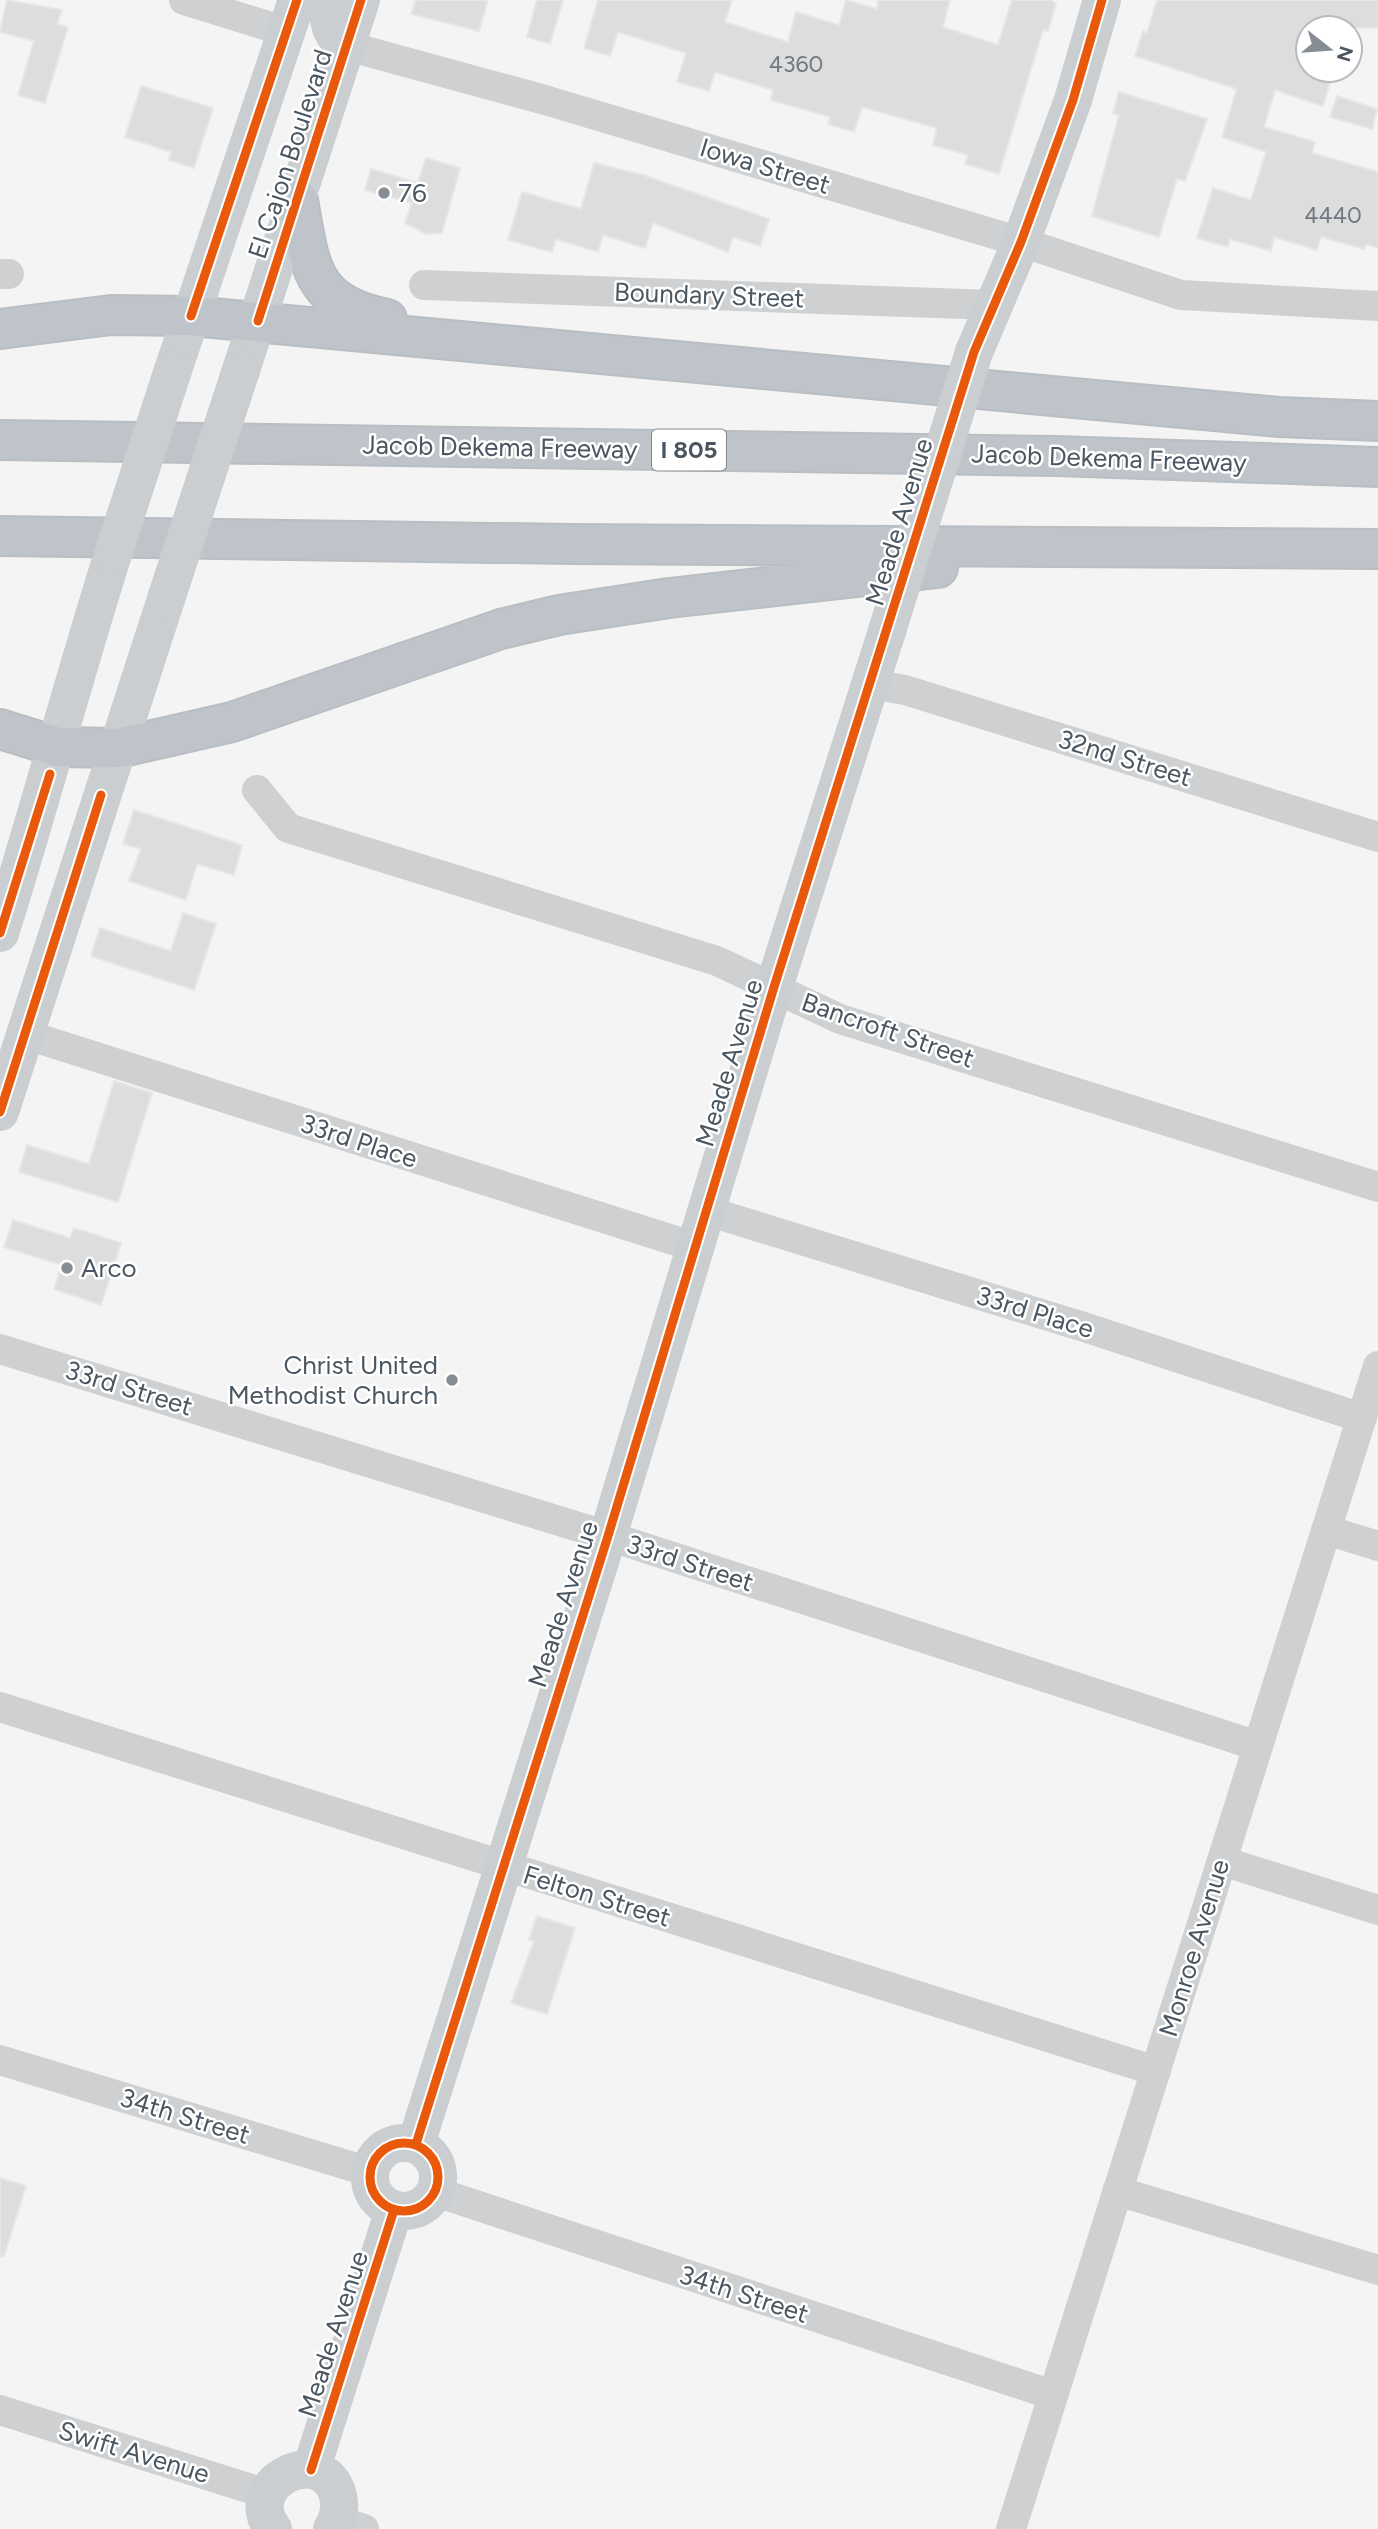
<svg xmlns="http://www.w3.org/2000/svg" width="1378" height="2529" font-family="Figtree,sans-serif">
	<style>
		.building { fill: #ddddde; stroke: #e5e6e7; stroke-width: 2 }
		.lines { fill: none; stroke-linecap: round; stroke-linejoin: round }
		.highway-casing { stroke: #b9bec3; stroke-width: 42 }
		.minor { stroke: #ced0d2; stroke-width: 30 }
		.major { stroke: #caced1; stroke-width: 38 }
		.highway { stroke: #bec4c9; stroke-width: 38 }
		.major-bridge { stroke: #caced1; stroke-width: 38 }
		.cycleway-casing { stroke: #fff; stroke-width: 13 }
		.cycleway { stroke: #e8590c; stroke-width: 9 }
		.poi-dot { fill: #868d94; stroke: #fff; stroke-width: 2.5 }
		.labels { text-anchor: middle; stroke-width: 5; stroke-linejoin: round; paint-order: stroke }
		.number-label { font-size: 23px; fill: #707881 }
		.shield { fill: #fff; stroke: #808990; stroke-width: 2 }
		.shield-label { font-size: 24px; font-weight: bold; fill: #4a5661 }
		.street-label { font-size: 26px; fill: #4a5661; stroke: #fff }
		.poi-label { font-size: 26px; fill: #4a5661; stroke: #fff; text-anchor: start }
	</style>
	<rect width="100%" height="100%" fill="#f4f4f4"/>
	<path class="building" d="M 7,0 L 62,10 L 57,24 L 68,27 L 45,103 L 18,95 L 34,41 L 0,32 Z
		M 416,0 L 488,0 L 479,31 L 411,14 Z
		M 537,0 L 563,0 L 550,44 L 527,37 Z
		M 598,0 L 732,0 L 725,22 L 788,42 L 796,12 L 839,25 L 846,0 L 877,9 L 878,0 L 950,0 L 943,27 L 998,45 L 1012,0 L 1051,0 L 1056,4 L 1048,31 L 1043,30 L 999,174 L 965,164 L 968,155 L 933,145 L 937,128 L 862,107 L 854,132 L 828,124 L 830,117 L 771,100 L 773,90 L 715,72 L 709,91 L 677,82 L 686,53 L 618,32 L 610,56 L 584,48 Z
		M 1157,0 L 1378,0 L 1378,28 L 1308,28 L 1308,70 L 1334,70 L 1323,106 L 1275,90 L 1264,127 L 1315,142 L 1312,153 L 1378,172 L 1378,248 L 1366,244 L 1364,249 L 1321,237 L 1317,250 L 1274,237 L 1271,251 L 1230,239 L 1228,247 L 1197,238 L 1213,188 L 1251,200 L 1266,152 L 1222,137 L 1237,89 L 1135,56 L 1143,31 L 1147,33 Z
		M 141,86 L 213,108 L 194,168 L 169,160 L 171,152 L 125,137 Z
		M 1119,92 L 1207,119 L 1185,181 L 1177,179 L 1159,237 L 1092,216 L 1119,115 L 1113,113 Z
		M 1337,96 L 1377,109 L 1372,129 L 1330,117 Z
		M 426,158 L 460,168 L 442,233 L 426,234 L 405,223 L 412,203 L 365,190 L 371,169 L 418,183 Z
		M 594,163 L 643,175 L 769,219 L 760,246 L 733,237 L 728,252 L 653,223 L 645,248 L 603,235 L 598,252 L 556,239 L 552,252 L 508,240 L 522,192 L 581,209 Z
		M 134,810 L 242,845 L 234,875 L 197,864 L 186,900 L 129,881 L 141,849 L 123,844 Z
		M 183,913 L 216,924 L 194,990 L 91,956 L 100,928 L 171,951 Z
		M 114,1081 L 152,1093 L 118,1202 L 19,1172 L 27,1145 L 89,1164 Z
		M 13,1220 L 70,1238 L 74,1228 L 121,1243 L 101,1305 L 54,1289 L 62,1265 L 4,1247 Z
		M 537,1916 L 575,1928 L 547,2014 L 511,2003 L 534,1941 L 529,1940 Z
		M 0,2178 L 26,2186 L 4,2256 L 0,2256 Z"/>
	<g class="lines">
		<defs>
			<path id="highway" d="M 298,200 C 310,267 310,303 387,319
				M 0,329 L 111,315 L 191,316 L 1279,417 L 1378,421
				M 0,440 L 1057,456 L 1378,467
				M 0,536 L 572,544 L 1378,549
				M 0,729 L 58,747 L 118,748 L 232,722 L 501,629 L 559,615 L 669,598 L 938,568"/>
		</defs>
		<use href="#highway" class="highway-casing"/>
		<path class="minor" d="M 184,0 L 287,32
			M 347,46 L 545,100 L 1021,242 L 1181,295 L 1378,306
			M 0,274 L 9,274
			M 424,285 L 993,305
			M 870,684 L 905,690 L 1378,837
			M 257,790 L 288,828 L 717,961 L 840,1019 L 1378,1187
			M 24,1034 L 695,1247
			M 707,1211 L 1084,1327 L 1362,1418
			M 0,1349 L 608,1536 L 1258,1746
			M 1326,1530 L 1378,1546
			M 0,1707 L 1156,2071
			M 1222,1861 L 1378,1910
			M 0,2060 L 370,2172
			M 1117,2191 L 1378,2270
			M 436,2192 L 1053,2395
			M 0,2410 L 267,2494
			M 337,2520 L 364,2529
			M 1011,2529 L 1378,1366"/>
		<path class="major" d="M 330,0 C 326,19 330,36 347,46
			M 974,352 L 1021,242 L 1073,100 L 1102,0
			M 173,370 L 297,0
			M 241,370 L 361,0
			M 0,933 C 40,807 73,680 113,554
			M 0,1112 L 166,599
			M370 2177a34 34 0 1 1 68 0a34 34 0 1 1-68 0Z
			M 416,2144 L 608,1536 L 774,987 L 887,631
			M 311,2470 L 394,2210
			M 273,2529 C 239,2485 318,2442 337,2492 C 341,2505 339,2518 332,2529"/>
		<use href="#highway" class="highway"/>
		<path class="major-bridge" d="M 113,554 L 173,370
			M 166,599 L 241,370
			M 887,631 L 974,352"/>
		<defs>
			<path id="cycleway" d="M 191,316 L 297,0
				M 258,321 L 361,0
				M 0,933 L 50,774
				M 0,1112 L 101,795
				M370 2177a34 34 0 1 1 68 0a34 34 0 1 1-68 0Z
				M 416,2144 L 608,1536 L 774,987 L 974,352 L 1021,242 L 1073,100 L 1102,0
				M 311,2470 L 394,2210"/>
		</defs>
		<use href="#cycleway" class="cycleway-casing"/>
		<use href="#cycleway" class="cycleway"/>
	</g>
	<g class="poi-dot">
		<circle cx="384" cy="193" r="7"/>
		<circle cx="67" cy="1268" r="7"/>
		<circle cx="452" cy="1380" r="7"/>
	</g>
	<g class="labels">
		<g class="number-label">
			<text x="796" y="72">4360</text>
			<text x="1333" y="223">4440</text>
		</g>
		<rect class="shield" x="652" y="429.5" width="74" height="41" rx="5"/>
		<g class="shield-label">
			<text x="689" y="458">I 805</text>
		</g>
		<g class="street-label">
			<text transform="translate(290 154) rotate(-72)" y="9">El Cajon Boulevard</text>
			<text transform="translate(765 166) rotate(17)" y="9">Iowa Street</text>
			<text transform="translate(709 295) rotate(2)" y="9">Boundary Street</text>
			<text transform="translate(500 447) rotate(1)" y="9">Jacob Dekema Freeway</text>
			<text transform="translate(1109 458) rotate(2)" y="9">Jacob Dekema Freeway</text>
			<text transform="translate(899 522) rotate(-73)" y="9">Meade Avenue</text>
			<text transform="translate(1125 758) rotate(17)" y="9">32nd Street</text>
			<text transform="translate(888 1030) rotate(19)" y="9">Bancroft Street</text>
			<text transform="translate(729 1063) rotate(-73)" y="9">Meade Avenue</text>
			<text transform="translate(359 1141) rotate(18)" y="9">33rd Place</text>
			<text transform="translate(1035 1312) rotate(17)" y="9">33rd Place</text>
			<text transform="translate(129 1388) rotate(17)" y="9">33rd Street</text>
			<text transform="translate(690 1563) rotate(18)" y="9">33rd Street</text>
			<text transform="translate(563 1604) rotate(-72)" y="9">Meade Avenue</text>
			<text transform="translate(597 1896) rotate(17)" y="9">Felton Street</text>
			<text transform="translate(1194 1948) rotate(-73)" y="9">Monroe Avenue</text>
			<text transform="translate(185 2116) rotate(17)" y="9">34th Street</text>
			<text transform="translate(744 2294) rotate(18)" y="9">34th Street</text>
			<text transform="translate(333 2334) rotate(-72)" y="9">Meade Avenue</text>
			<text transform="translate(134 2452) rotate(17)" y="9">Swift Avenue</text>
		</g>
		<g class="poi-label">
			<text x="398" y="202">76</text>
			<text x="81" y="1277">Arco</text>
			<text x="438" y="1374" text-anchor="end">Christ United<tspan x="438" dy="30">Methodist Church</tspan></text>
		</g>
	</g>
	<g transform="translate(1329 49) rotate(107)"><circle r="33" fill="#ffffff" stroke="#b7bbc0" stroke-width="2"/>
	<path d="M0-5L12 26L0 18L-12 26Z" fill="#868d94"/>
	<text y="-10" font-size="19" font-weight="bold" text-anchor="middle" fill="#4a5661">N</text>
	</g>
</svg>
